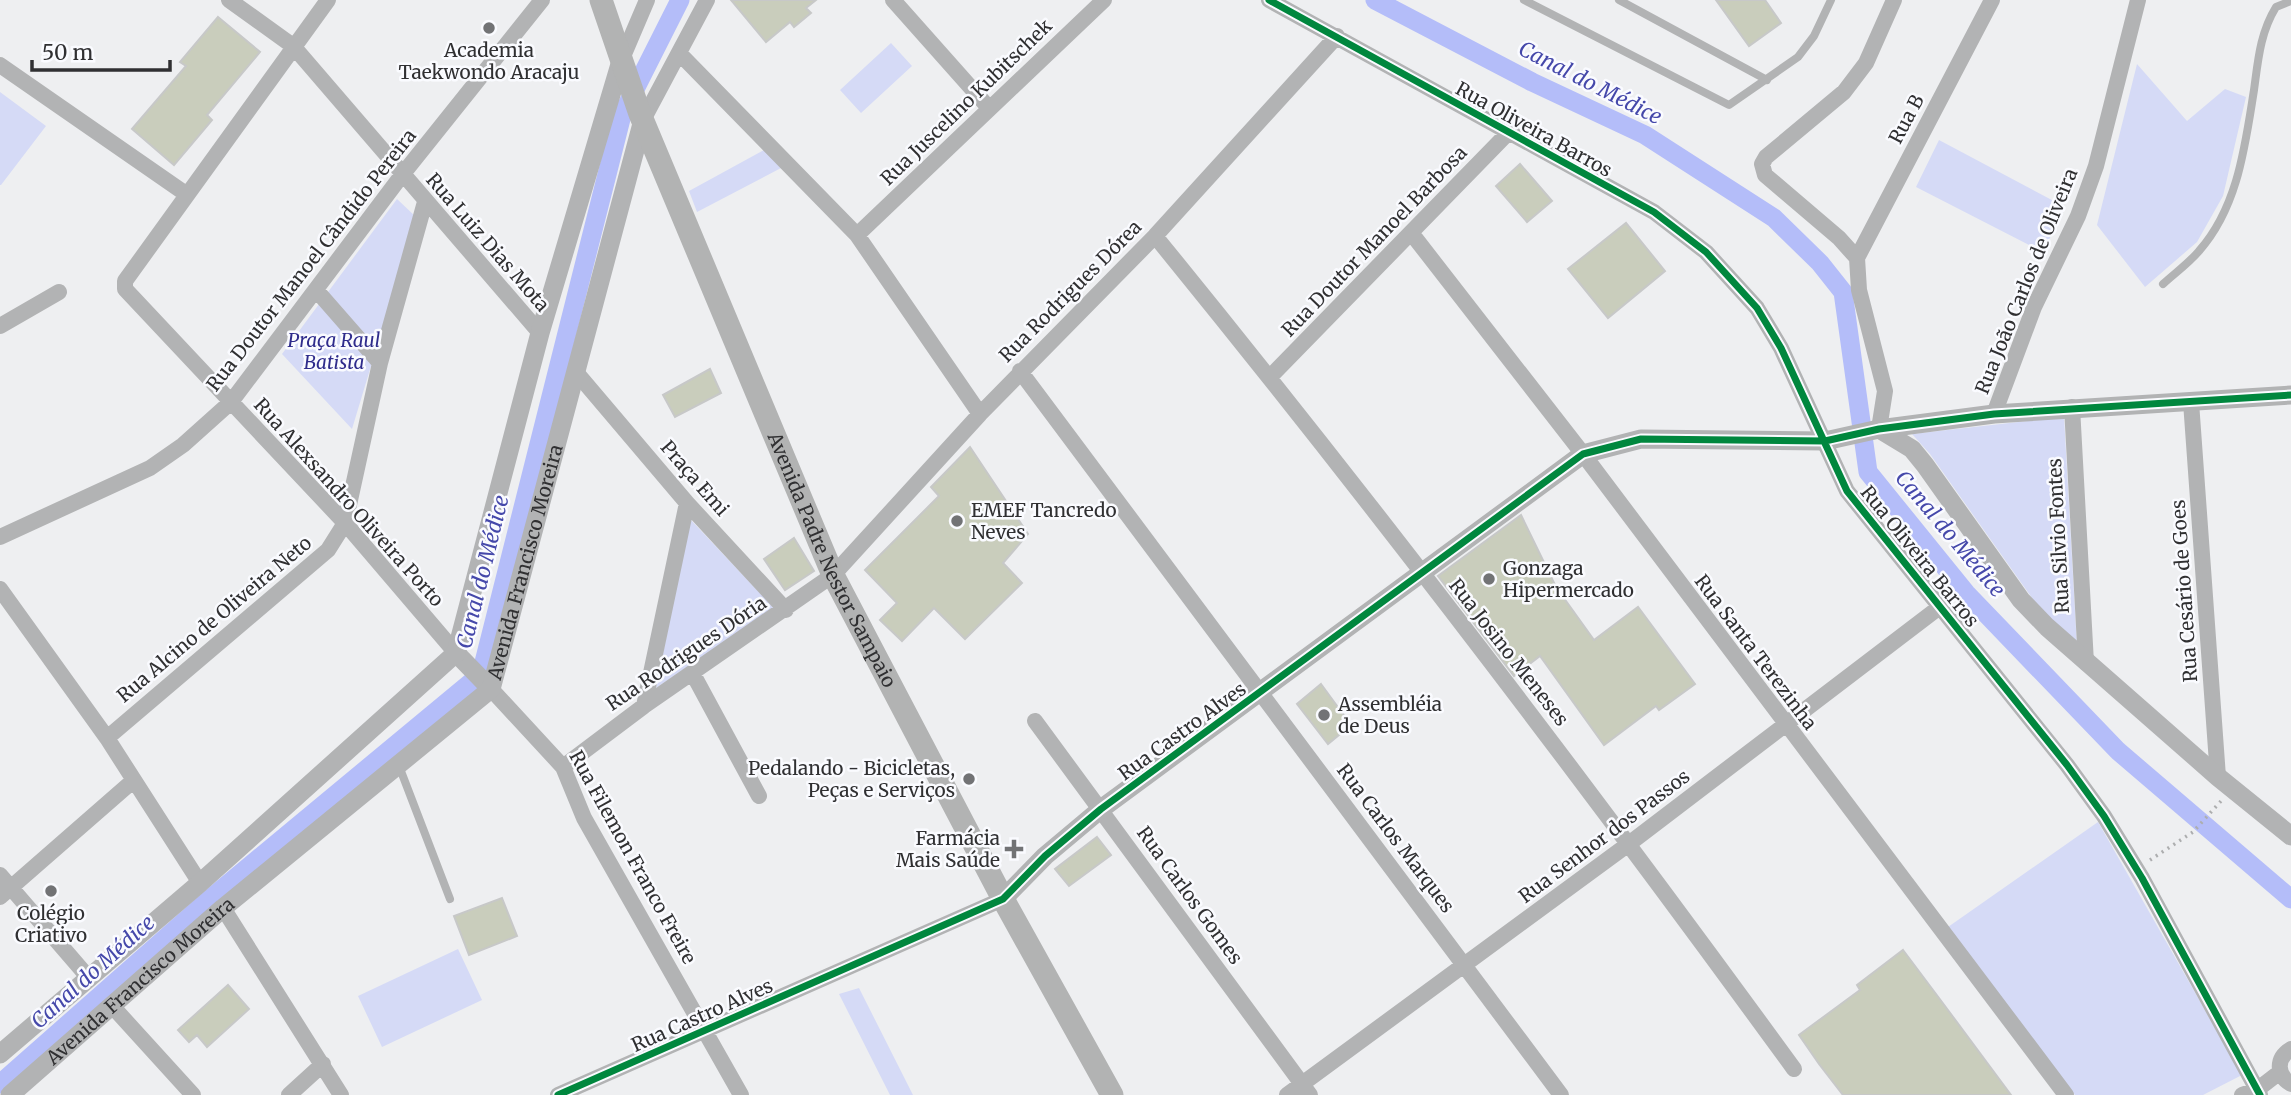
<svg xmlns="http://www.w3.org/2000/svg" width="2291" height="1095" font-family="Merriweather,serif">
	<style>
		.green { fill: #d5daf6 }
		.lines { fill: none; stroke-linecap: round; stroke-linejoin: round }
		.canal { stroke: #b4bdf9; stroke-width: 19 }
		.building { fill: #c9cdbc; stroke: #c7c8c8; stroke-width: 2 }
		.path { stroke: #adaeaf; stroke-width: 3.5; stroke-dasharray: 2 5; stroke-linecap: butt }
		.service { stroke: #b2b3b4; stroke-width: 8 }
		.minor { stroke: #b2b3b4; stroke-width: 16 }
		.tertiary { stroke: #b2b3b4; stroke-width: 19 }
		.secondary { stroke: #b2b3b3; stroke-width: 23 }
		.cycleway-casing { stroke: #fafbff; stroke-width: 11 }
		.cycleway { stroke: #00873e; stroke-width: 7 }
		.poi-dot { fill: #727375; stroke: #fafbff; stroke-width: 2.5 }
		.labels { text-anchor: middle; stroke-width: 5; stroke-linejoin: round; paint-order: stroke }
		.poi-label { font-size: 19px; fill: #303032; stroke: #fafbff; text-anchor: start }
		.street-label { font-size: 19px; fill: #303032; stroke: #fafbff }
		.park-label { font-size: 19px; font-style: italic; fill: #2f2c8c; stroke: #fafbff }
		.water-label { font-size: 21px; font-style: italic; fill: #4548aa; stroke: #fafbff }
	</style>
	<rect width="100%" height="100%" fill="#eeeff1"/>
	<path class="green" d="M 891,43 L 912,66 L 861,113 L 840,90 Z
		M 2137,64 L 2187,121 L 2225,89 L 2246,97 L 2223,196 L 2197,242 L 2145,287 L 2097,225 Z
		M 0,92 L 46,126 L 1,185 L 0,185 Z
		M 1939,140 L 2065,207 L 2043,252 L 1916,187 Z
		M 764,150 L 781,168 L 697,212 L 689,191 Z
		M 397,199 L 416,217 L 352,429 L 282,354 Z
		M 2064,417 L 2077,646 L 2049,622 L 1930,454 L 1912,434 Z
		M 690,519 L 774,608 L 656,688 Z
		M 2098,822 L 2242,1075 L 2203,1095 L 2075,1095 L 1948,927 Z
		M 458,949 L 482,1000 L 382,1047 L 358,996 Z
		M 859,988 L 913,1095 L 890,1095 L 839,994 Z"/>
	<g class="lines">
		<path class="canal" d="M 1375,0 L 1532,82 L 1645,135 L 1774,218 L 1820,263 L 1843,292 L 1868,472 L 1966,593 L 2118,751 L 2291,899
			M 0,1084 L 205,903 L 481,674 L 622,115 L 680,0"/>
	</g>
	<path class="building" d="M 731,0 L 816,0 L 806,8 L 811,13 L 794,27 L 790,22 L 766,42 Z
		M 1716,0 L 1765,0 L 1781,23 L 1749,46 Z
		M 218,17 L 260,52 L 207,115 L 212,120 L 174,165 L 132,129 L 186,66 L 180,62 Z
		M 1520,164 L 1552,201 L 1527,222 L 1496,186 Z
		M 1626,223 L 1665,271 L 1608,318 L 1568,269 Z
		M 710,369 L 721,393 L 675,417 L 663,395 Z
		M 970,447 L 1028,534 L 1003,563 L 1022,583 L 965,639 L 934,608 L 902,641 L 880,620 L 897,603 L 865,570 L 939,496 L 931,487 Z
		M 1521,515 L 1556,587 L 1594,640 L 1638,607 L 1695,684 L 1659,710 L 1656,706 L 1604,745 L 1540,656 L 1514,676 L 1438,576 Z
		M 794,538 L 814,571 L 785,590 L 764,559 Z
		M 1321,684 L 1351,725 L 1328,744 L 1297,704 Z
		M 1097,837 L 1111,855 L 1069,886 L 1055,869 Z
		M 502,898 L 517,936 L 469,955 L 454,916 Z
		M 1903,950 L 1939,998 L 2011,1095 L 1843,1095 L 1819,1064 L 1799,1035 L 1860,990 L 1857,985 Z
		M 228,985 L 249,1009 L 207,1047 L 197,1035 L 189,1042 L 178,1030 Z"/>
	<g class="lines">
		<path class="path" d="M 2150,860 L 2193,832 L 2221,801"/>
		<path class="service" d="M 1524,0 L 1729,105 L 1798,57 L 1814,36 L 1831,0
			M 1619,0 L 1767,80
			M 2163,284 C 2175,273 2189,263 2199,251 C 2238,207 2245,146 2254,90 C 2258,61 2260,33 2276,7 L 2291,1
			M 399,766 L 450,899"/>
		<path class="minor" d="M 229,0 L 293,46 L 540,333
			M 328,0 L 125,281 L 125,289 L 345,523 L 456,653
			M 893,0 L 989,108
			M 1269,0 L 1654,212 L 1706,252 L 1757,308 L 1781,348 L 1847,491 L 2067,765 L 2104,816 L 2142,878 L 2260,1095
			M 679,53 L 857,235 L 980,414
			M 621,61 L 647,0
			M 0,65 L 186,194
			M 643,120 L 707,0
			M 1412,234 L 1583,454 L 2066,1095
			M 857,235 L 1104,0
			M 1155,236 C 1376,507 1588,786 1794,1069
			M 1857,258 L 1992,0
			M 317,291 L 380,363
			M 0,326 L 59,292
			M 575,371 L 687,503 L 786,610
			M 1020,371 L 1561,1095
			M 1270,377 L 1507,134
			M 2191,402 L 2218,777
			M 2072,407 L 2086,663
			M 1994,414 L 2034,307 L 2078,216 L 2096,166 L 2138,0
			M 1879,429 L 1885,391 L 1859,290 L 1857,258 L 1839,238 L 1765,175 L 1762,164 L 1766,157 L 1844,92 L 1866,63 L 1894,0
			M 0,537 L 150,468 L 183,445 L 231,402 L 402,175 L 542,0
			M 0,589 L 107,738 L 200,883
			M 693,674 L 759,796
			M 491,689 L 563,767 L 584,818 L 741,1095
			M 644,706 L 687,503
			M 1035,721 L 1310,1095
			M 107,738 L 328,550 L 345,523 L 380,363 L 425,202
			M 563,767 L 644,706 L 833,575 L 980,414 L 1155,236 L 1337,36
			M 0,875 L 88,977
			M 0,897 L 134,780
			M 223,908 L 341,1095
			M 113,1007 L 193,1095
			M 2291,1049 C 2276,1058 2276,1075 2291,1084
			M 289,1095 L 323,1064
			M 558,1095 L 1003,899
			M 1287,1095 L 1630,843 L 1941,606
			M 2242,1095 L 2258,1089 L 2280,1072"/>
		<g class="tertiary">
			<path d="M 1879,429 L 1912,449 L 1925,465 L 2021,600 L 2047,627 L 2218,777 L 2291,836"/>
			<path d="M 456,653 L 491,689"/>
			<path d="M 1003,899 L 1045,856 L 1101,809 L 1583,454 L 1641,439 L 1825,441 L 1879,429 L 1994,414 L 2291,395"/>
			<path d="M 0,1054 L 200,883 L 456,653 L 540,333 L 621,61"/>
			<path id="s1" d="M 10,1095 L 223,908 L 491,689 L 643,120"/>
		</g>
		<path class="secondary" id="s2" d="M 601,0 L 640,114 L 833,575 L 1003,899 L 1112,1095"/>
		<defs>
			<path id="cycleway" d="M 1269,0 L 1654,212 L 1706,252 L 1757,308 L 1781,348 L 1847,491 L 2067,765 L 2104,816 L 2142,878 L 2260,1095
				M 558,1095 L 1003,899 L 1045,856 L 1101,809 L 1583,454 L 1641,439 L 1825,441 L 1879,429 L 1994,414 L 2291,395"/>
		</defs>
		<use href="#cycleway" class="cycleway-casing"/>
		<use href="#cycleway" class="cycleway"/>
	</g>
	<g class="poi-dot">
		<circle cx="489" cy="28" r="7"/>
		<circle cx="957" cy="521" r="7"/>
		<circle cx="1489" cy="579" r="7"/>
		<circle cx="1324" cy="715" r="7"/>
		<circle cx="969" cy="779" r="7"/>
		<path d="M1010.5 838.5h7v7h7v7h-7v7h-7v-7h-7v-7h7z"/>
		<circle cx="51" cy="891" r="7"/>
	</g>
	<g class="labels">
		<g class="poi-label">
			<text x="489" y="57" text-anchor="middle">Academia<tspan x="489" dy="22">Taekwondo Aracaju</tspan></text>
			<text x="971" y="517">EMEF Tancredo<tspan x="971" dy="22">Neves</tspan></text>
			<text x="1503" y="575">Gonzaga<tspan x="1503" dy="22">Hipermercado</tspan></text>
			<text x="1338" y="711">Assembléia<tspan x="1338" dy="22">de Deus</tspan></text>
			<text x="955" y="775" text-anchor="end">Pedalando - Bicicletas,<tspan x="955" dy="22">Peças e Serviços</tspan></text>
			<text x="1000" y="845" text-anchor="end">Farmácia<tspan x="1000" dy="22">Mais Saúde</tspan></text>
			<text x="51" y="920" text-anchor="middle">Colégio<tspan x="51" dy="22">Criativo</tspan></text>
		</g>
		<g class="street-label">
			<text transform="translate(966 102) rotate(-44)" y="7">Rua Juscelino Kubitschek</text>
			<text transform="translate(1906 119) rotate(-62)" y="7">Rua B</text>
			<text transform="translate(1534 129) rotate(29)" y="7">Rua Oliveira Barros</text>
			<text transform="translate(1374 241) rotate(-46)" y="7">Rua Doutor Manoel Barbosa</text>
			<text transform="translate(488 242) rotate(49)" y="7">Rua Luiz Dias Mota</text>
			<text transform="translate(311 260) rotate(-52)" y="7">Rua Doutor Manoel Cândido Pereira</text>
			<text transform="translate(2026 281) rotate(-68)" y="7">Rua João Carlos de Oliveira</text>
			<text transform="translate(1070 291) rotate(-45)" y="7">Rua Rodrigues Dórea</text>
			<text transform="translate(695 478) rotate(49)" y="7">Praça Emi</text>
			<text transform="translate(349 502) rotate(48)" y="7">Rua Alexsandro Oliveira Porto</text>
			<text transform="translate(2058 536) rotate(-93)" y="7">Rua Silvio Fontes</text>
			<text transform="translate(1920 556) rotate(51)" y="7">Rua Oliveira Barros</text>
			<text dy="7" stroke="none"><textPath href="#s2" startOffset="606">Avenida Padre Nestor Sampaio</textPath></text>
			<text dy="7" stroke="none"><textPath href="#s1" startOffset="761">Avenida Francisco Moreira</textPath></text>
			<text transform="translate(2184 591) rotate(-94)" y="7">Rua Cesário de Goes</text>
			<text transform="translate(214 619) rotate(-40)" y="7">Rua Alcino de Oliveira Neto</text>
			<text transform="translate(1509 652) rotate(52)" y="7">Rua Josino Meneses</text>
			<text transform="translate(1756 652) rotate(53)" y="7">Rua Santa Terezinha</text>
			<text transform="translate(686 653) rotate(-34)" y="7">Rua Rodrigues Dória</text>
			<text transform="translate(1182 731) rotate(-36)" y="7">Rua Castro Alves</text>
			<text transform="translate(1604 836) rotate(-37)" y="7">Rua Senhor dos Passos</text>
			<text transform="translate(1396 838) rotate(53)" y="7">Rua Carlos Marques</text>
			<text transform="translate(633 857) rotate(61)" y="7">Rua Filemon Franco Freire</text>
			<text transform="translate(1190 895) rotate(54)" y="7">Rua Carlos Gomes</text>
			<text dy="7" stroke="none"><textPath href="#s1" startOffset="173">Avenida Francisco Moreira</textPath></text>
			<text transform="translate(702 1015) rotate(-24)" y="7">Rua Castro Alves</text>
		</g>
		<g class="park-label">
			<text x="334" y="347">Praça Raul<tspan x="334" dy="22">Batista</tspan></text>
		</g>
		<g class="water-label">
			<text transform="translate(1590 83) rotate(27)" y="7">Canal do Médice</text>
			<text transform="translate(1950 534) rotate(50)" y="7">Canal do Médice</text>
			<text transform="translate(483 572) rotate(-76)" y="7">Canal do Médice</text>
			<text transform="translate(93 972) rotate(-42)" y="7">Canal do Médice</text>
		</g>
	</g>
	<path d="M32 60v10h138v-10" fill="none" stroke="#303032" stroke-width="3.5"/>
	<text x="42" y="60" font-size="21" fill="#303032" stroke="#fafbff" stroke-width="5" paint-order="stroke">50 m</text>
</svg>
